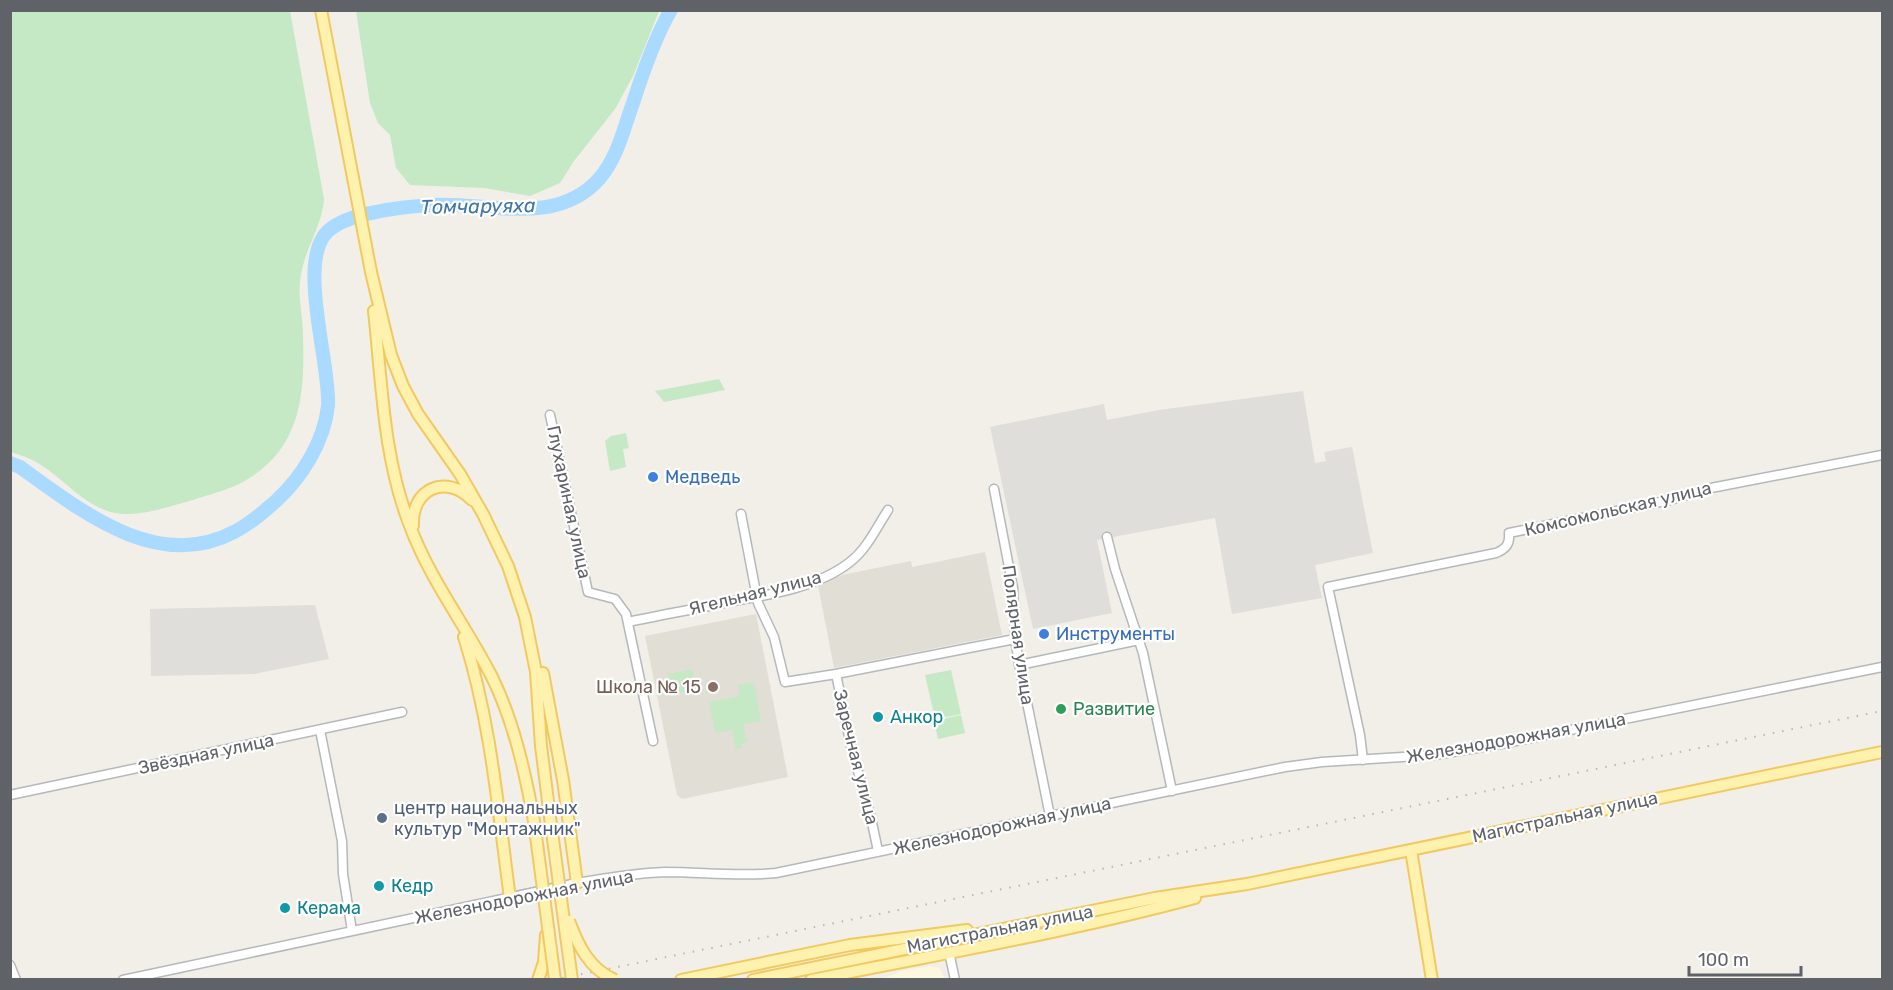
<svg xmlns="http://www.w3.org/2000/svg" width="1893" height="990" font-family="Rubik,sans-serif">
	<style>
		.commercial { fill: #fef7e0 }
		.industrial { fill: #e0deda }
		.education { fill: #e1ded6 }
		.green { fill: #c5e8c5 }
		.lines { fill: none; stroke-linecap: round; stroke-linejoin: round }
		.river { stroke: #aadaff; stroke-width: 14 }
		.minor-casing { stroke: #b5b8bc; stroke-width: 11 }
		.major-casing { stroke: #f2c960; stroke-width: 14 }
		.minor { stroke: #fff; stroke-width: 8 }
		.major { stroke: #fff2af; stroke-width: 10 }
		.rail { stroke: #b6b7b8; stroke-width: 2; stroke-dasharray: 1.5 8; stroke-linecap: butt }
		.major-bridge-casing { stroke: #f2c960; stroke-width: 14; stroke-linecap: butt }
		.major-bridge { stroke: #fff2af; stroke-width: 10 }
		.shop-dot { fill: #3f7fe0; stroke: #fff; stroke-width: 2 }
		.education-dot { fill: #8d6e63; stroke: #fff; stroke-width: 2 }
		.leisure-dot { fill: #2e9e5b; stroke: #fff; stroke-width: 2 }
		.culture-dot { fill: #0f9aa8; stroke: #fff; stroke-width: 2 }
		.service-dot { fill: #5c6f8a; stroke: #fff; stroke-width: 2 }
		.labels { text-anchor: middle; stroke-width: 4.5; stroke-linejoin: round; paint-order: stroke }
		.shop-label { font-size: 18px; fill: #366cbe; stroke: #fff; text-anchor: start }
		.street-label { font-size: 18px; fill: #5f6368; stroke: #fff }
		.education-label { font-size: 18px; fill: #785e54; stroke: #fff; text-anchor: end }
		.leisure-label { font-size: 18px; fill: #27864d; stroke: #fff; text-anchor: start }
		.culture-label { font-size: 18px; fill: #0d838f; stroke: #fff; text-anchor: start }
		.service-label { font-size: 18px; fill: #4e5e75; stroke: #fff; text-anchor: start }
		.water-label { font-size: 20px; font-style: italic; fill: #4174aa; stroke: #fff }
	</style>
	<rect width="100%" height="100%" fill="#f1efe8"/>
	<path class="commercial" d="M 930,966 L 939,968 L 945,979 L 873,979 L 888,977 L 905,970 Z"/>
	<path class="industrial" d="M 1303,391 L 1315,463 L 1326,461 L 1324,452 L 1352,447 L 1373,553 L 1315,565 L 1322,598 L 1232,614 L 1215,518 L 1097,540 L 1112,613 L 1033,629 L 990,427 L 1104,404 L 1107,420 L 1159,410 Z
		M 315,605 L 329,659 L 254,674 L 151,676 L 150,609 Z"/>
	<path class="education" d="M 985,552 L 1002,635 L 834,668 L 818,585 L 842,575 L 911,561 L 912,567 Z
		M 756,614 L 788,777 L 682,799 L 677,795 L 645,636 Z"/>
	<path class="green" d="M 10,11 L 290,11 L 324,199 C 322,227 303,251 300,281 C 298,299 303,318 303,335 C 305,397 301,452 239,484 C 225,491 210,494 196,499 C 170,506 138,519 111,512 C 80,503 63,477 36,462 C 28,457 19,455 11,452 Z
		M 356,11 L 356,10 L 659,11 L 633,76 L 615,109 L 574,161 L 560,183 L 530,196 L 484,188 L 410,185 L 396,168 L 390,135 L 378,123 L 370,103 Z
		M 719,379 L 725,390 L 664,402 L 655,391 Z
		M 626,433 L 629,448 L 623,449 L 626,467 L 610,471 L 605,441 L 611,436 Z
		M 692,669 L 696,690 L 672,695 L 668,674 Z
		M 951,670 L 961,714 L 935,719 L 925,675 Z
		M 753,682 L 761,721 L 743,724 L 747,742 L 741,744 L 742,748 L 736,749 L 732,730 L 715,733 L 709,702 L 740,696 L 738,685 Z
		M 961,715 L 965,733 L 938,739 L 934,721 Z"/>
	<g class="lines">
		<path class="river" d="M 10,463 L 20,467 C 80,510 157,573 234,532 C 250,524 262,513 276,501 C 302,477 324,442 328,406 C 331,366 296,260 328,231 C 340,220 360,215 376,212 C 395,208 415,206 433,205 C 489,202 556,227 599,179 C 618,157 623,130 633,103 C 642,75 656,35 671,10"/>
		<defs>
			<path id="minor" d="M 550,415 L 588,592 L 615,599 L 626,614 L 653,741
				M 994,489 L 1013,588 L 1015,639 L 1020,668 L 1050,816
				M 741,514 L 758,603 L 774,637 L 785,682 L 836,674 L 851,746 L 871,818 L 878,851
				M 1107,537 L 1115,569 L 1143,653 L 1172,791
				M 628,622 C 661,615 695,609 728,602 C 768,595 817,588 850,562 C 867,549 877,527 888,510
				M 1019,665 L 1139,640
				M 836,674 L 1015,639
				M 320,730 L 342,841 L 343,874 L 352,931
				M 1363,760 L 1360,735 L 1328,587 L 1496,553 C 1506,549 1510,544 1509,533 L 1670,500 L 1711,488 L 1882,455
				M 10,795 L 402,712
				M 949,952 L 955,980
				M 10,965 L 16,980
				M 123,980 L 577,883 C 606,878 635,873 665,872 C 702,872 739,877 776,873 L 1285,767 L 1322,762 L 1434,755 L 1501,744 L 1882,667"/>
			<path id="major" d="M 321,10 L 371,272 L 391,355 L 403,386 L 418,414 L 460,474 L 483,514 L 508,566 L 525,617 L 536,672 L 541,746 L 550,817
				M 374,311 C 382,384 383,457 410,526 C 430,580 466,626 492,677 C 514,722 525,772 534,821
				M 413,526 C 411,489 446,473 472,500
				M 464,637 C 491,722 498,810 510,898
				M 543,673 L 563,780 L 577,883
				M 1411,850 L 1432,980
				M 538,980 L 544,962 L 546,935
				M 681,980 L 850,945 L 967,930
				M 753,980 L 1155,898 L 1247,884 L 1882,752
				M 811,980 C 939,954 1069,932 1195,898"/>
		</defs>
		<use href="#minor" class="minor-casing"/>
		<use href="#major" class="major-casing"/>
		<use href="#minor" class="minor"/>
		<use href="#major" class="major"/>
		<path class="rail" d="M 553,980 L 1882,711"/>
		<defs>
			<path id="major-bridge" d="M 550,817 L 572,980
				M 534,821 L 555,980
				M 569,921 C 578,945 589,969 615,980"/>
		</defs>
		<use href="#major-bridge" class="major-bridge-casing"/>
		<use href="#major-bridge" class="major-bridge"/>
	</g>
	<g class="shop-dot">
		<circle cx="653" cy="477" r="6"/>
		<circle cx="1044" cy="634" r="6"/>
	</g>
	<circle class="education-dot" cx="713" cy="687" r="6"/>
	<circle class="leisure-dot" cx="1061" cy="709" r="6"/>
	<g class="culture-dot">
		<circle cx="878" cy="717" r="6"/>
		<circle cx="379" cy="886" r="6"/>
		<circle cx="285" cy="908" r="6"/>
	</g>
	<circle class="service-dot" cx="382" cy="818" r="6"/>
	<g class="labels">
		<g class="shop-label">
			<text x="665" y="483">Медведь</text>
			<text x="1056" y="640">Инструменты</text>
		</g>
		<g class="street-label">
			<text transform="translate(569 502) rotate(78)" y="6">Глухариная улица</text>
			<text transform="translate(1618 509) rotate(-13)" y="6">Комсомольская улица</text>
			<text transform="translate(755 593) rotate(-14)" y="6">Ягельная улица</text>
			<text transform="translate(1018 635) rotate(82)" y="6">Полярная улица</text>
			<text transform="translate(1516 738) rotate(-10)" y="6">Железнодорожная улица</text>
			<text transform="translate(206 754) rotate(-12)" y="6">Звёздная улица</text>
			<text transform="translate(856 757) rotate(76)" y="6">Заречная улица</text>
			<text transform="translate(1565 817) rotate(-12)" y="6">Магистральная улица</text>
			<text transform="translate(1002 826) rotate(-12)" y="6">Железнодорожная улица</text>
			<text transform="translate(524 897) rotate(-11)" y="6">Железнодорожная улица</text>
			<text transform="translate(1000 929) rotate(-11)" y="6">Магистральная улица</text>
		</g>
		<g class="education-label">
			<text x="701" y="693">Школа № 15</text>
		</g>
		<g class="leisure-label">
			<text x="1073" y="715">Развитие</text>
		</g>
		<g class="culture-label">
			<text x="890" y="723">Анкор</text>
			<text x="391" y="892">Кедр</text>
			<text x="297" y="914">Керама</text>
		</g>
		<g class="service-label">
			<text x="394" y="814">центр национальных<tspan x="394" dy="21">культур "Монтажник"</tspan></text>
		</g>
		<g class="water-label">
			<text transform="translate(478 206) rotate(-1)" y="7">Томчаруяха</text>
		</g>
	</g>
	<rect width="1893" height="990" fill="none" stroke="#5f6368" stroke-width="24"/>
	<path d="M1689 966v9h112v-9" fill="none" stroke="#5f6368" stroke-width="3"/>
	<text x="1698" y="966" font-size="18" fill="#5f6368" stroke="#ffffff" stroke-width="4.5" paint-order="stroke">100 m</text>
</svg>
